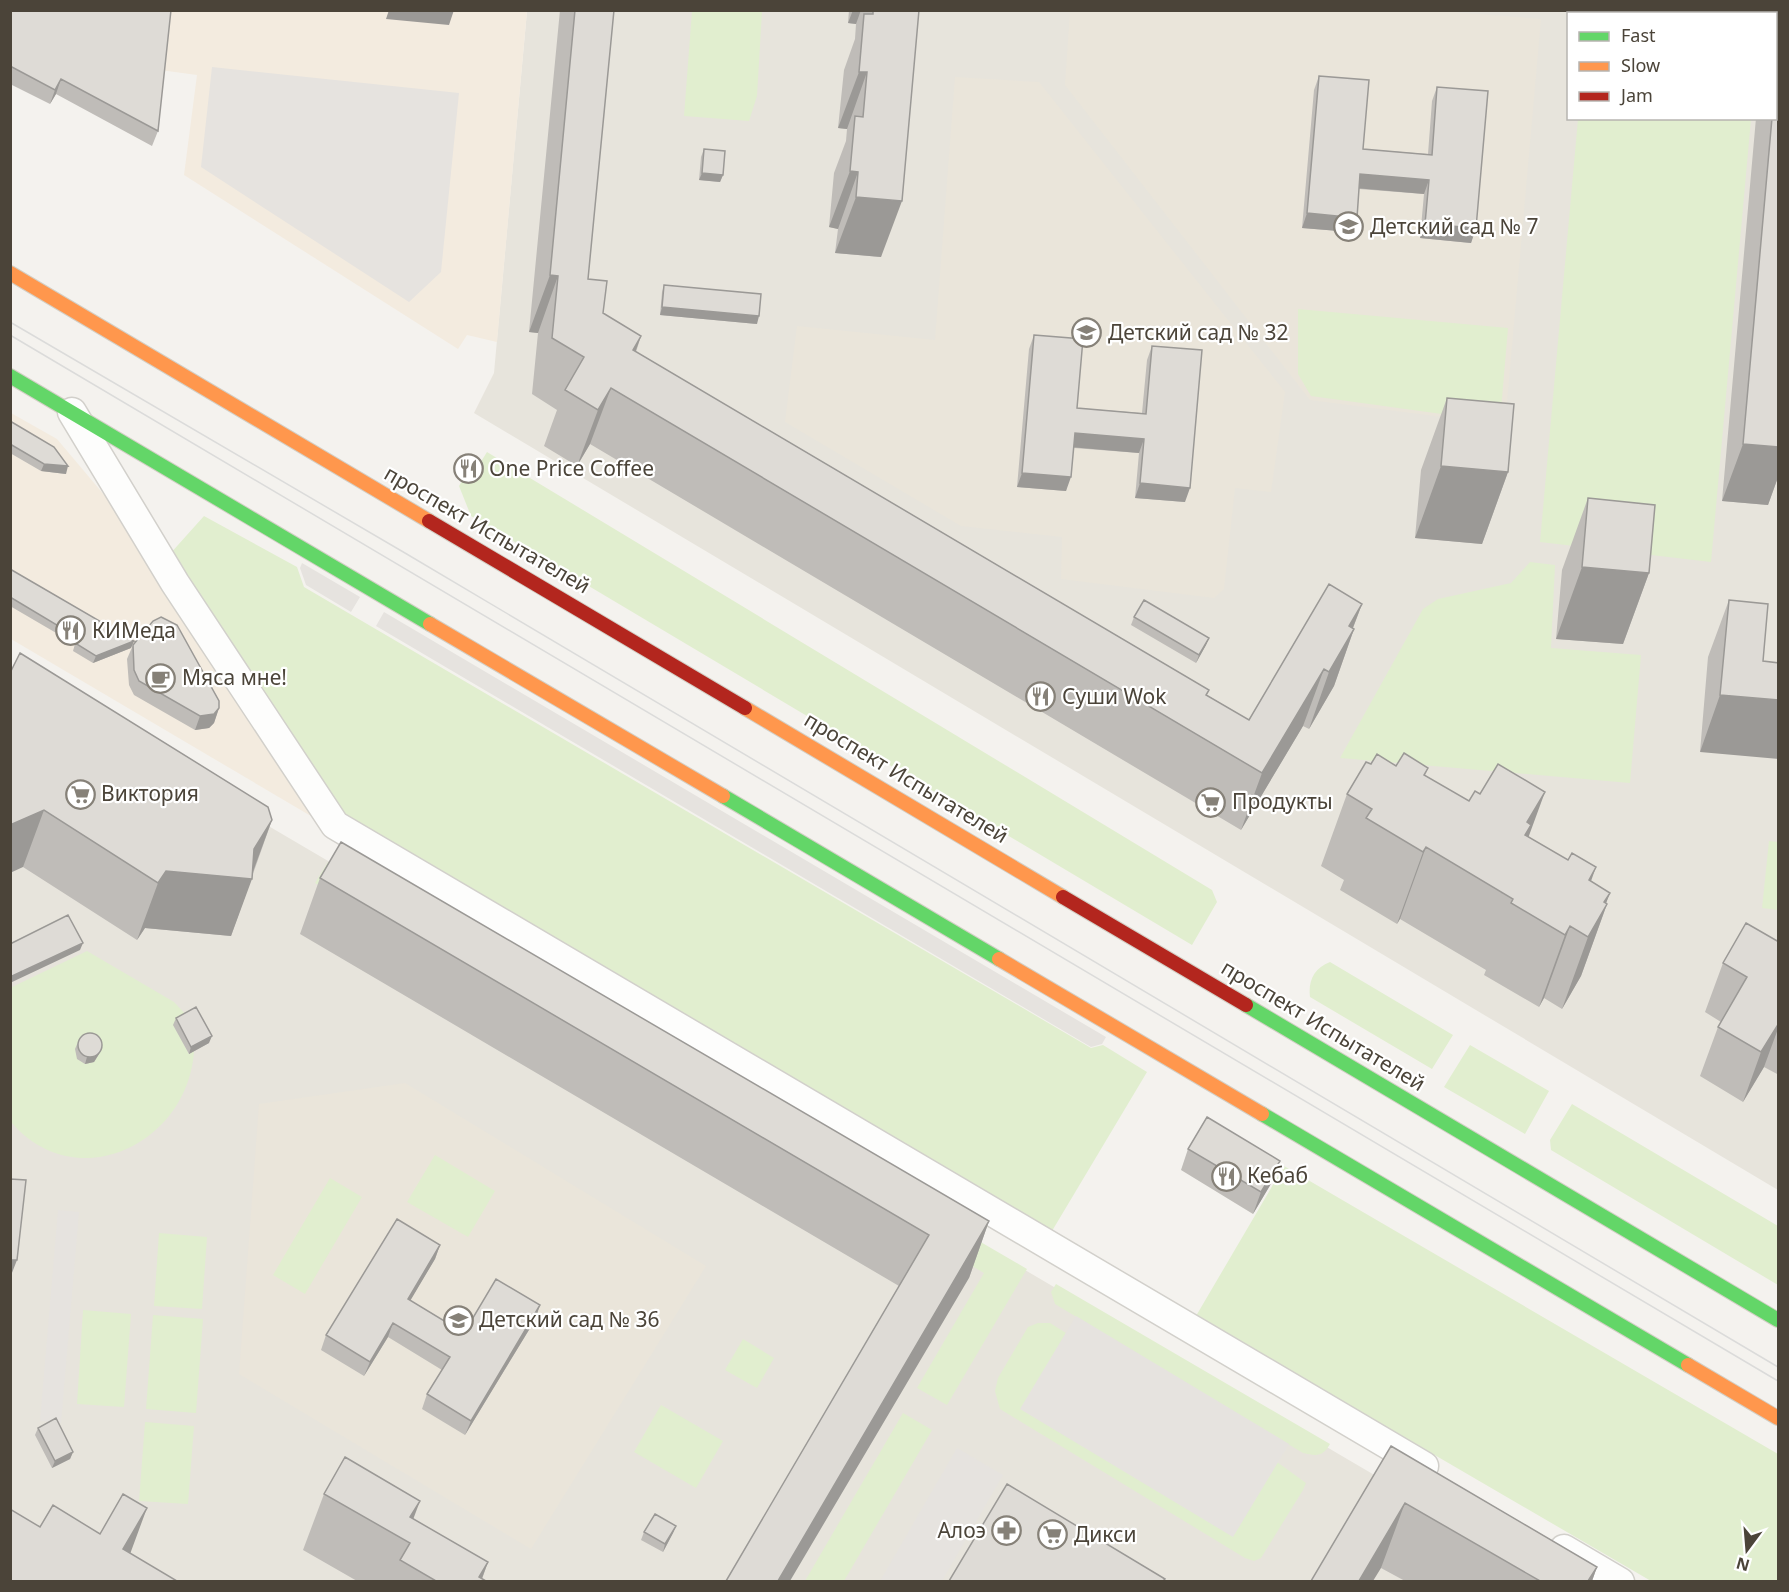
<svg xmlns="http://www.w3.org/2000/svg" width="1789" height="1592" font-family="'Noto Sans',sans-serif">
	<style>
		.residential { fill: #e7e4dc; fill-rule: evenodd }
		.commercial { fill: #f3ebdf }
		.education { fill: #eae5da }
		.green { fill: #e1eecf }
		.parking { fill: #e6e3df }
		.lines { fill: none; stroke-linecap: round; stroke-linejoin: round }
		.street-casing { stroke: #d2d0cb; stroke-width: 31 }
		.fast-casing { stroke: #d3cfc5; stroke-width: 16 }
		.slow-casing { stroke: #d3cfc5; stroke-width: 16 }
		.jam-casing { stroke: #d3cfc5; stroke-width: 16 }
		.street { stroke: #fdfdfc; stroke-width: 28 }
		.fast { stroke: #63d668; stroke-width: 14 }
		.slow { stroke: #ff974d; stroke-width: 14 }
		.jam { stroke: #b3261e; stroke-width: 14 }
		.tram { stroke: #dbdbda; stroke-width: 1.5 }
		.wall { fill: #bfbcb8 }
		.shaded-wall { fill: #9b9996 }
		.building { fill: #dedbd6; stroke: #9b9996; stroke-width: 1.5 }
		.labels { text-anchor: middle; stroke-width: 4.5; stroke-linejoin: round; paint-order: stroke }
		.poi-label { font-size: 21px; fill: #4b4439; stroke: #fff; text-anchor: start }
		.street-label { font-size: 21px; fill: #4b4439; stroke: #fff }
	</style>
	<rect width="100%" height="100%" fill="#f4f2ee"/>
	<path class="residential" d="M 527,11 L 1778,11 L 1778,1190 L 474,413 L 494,373 ZM 1568,14 L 1776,14 L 1776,118 L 1568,118 Z
		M 11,675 L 1555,1581 L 11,1581 Z"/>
	<path class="commercial" d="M 166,11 L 527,11 L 497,342 L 467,335 L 458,349 L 184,175 L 197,75 L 160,70 Z
		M 11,413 L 57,439 L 116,509 L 316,819 L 11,639 Z"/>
	<path class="education" d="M 1427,10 L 1541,19 L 1505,425 L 1310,400 L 1065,85 L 1070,11 Z
		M 955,77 L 1039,82 L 1285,392 L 1271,492 L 1235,488 L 1224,589 L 1214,598 L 1061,579 L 1062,537 L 961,526 L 785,422 L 797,326 L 935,340 Z
		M 405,1083 L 706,1266 L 531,1549 L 239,1374 L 259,1104 Z"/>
	<path class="green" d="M 692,11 L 762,11 L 757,96 L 749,121 L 684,116 Z
		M 1587,11 L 1587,10 L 1761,11 L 1760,14 L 1587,13 Z
		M 1578,119 L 1751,119 L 1711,562 L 1540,542 Z
		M 1298,309 L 1508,328 L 1500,422 L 1311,396 L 1298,374 Z
		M 487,452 L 1212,890 L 1217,902 L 1192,945 L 471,516 L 459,486 L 464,478 L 469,481 Z
		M 204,516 L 297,567 L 304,587 L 1091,1048 L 1103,1045 L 1147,1072 L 1052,1231 L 336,816 L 169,555 Z
		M 1530,562 L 1555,565 L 1551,648 L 1641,655 L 1630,783 L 1340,758 L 1423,609 L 1438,599 L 1511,583 Z
		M 1769,841 L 1778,842 L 1778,910 L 1762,908 Z
		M 328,862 L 1027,1269 L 947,1405 L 917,1388 L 984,1273 L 315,883 Z
		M 87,951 L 174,1002 L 188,1017 L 174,1026 L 189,1054 L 194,1051 C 188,1144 76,1198 11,1122 L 10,988 Z
		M 1330,962 L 1453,1035 L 1432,1069 L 1310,997 C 1308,981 1314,968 1330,962 Z
		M 1470,1045 L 1549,1091 L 1525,1134 L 1444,1087 Z
		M 1572,1104 L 1778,1226 L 1778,1285 L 1551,1150 L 1550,1140 Z
		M 435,1155 L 495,1191 L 468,1237 L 407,1202 Z
		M 1284,1166 L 1778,1454 L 1778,1581 L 1651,1581 L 1196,1316 Z
		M 330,1178 L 362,1197 L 305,1294 L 273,1275 Z
		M 159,1233 L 207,1237 L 202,1309 L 154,1306 Z
		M 1056,1284 L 1330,1444 C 1323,1457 1316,1456 1303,1453 L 1055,1304 L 1051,1292 Z
		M 83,1310 L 131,1314 L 124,1407 L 77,1404 Z
		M 153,1315 L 203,1319 L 196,1413 L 146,1409 Z
		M 1038,1323 L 1050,1323 L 1066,1333 L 1021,1409 L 1233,1536 L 1277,1462 L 1306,1483 L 1303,1490 L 1261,1558 L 1254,1561 L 1245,1558 L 1000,1409 L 995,1391 L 998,1378 L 1028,1327 Z
		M 743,1339 L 774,1358 L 757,1388 L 725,1370 Z
		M 661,1405 L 723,1441 L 696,1488 L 634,1452 Z
		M 903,1413 L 932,1430 L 844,1581 L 805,1581 Z
		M 145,1422 L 194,1426 L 188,1504 L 139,1501 Z"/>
	<path class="parking" d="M 212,67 L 459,93 L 441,272 L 409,302 L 201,167 Z
		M 302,563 L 360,597 L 351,612 L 306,585 L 300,568 Z
		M 384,612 L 1106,1037 L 1102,1044 L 1091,1047 L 376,626 Z
		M 58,1210 L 79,1212 L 61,1423 L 40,1421 Z
		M 1076,1316 L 1289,1444 L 1233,1537 L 1020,1409 Z
		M 957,1448 L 1003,1475 L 942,1581 L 880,1581 Z"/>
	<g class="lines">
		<defs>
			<path id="street" d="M 72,412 L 175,583 L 335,825 L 1424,1466
				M 1564,1549 L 1620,1582"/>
			<path id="fast" d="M 10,376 L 430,624
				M 723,796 L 999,959
				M 1246,1005 L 1778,1320
				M 1262,1114 L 1688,1365"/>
			<path id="slow" d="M 10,273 L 429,521
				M 430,624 L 723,796
				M 745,708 L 1063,897
				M 999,959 L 1262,1114
				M 1688,1365 L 1778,1418"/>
			<path id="jam" d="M 429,521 L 745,708
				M 1063,897 L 1246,1005"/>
		</defs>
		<use href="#street" class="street-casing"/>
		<use href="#fast" class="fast-casing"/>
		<use href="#slow" class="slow-casing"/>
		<use href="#jam" class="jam-casing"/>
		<use href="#street" class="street"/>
		<use href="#fast" class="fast"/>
		<use href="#slow" class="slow"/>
		<use href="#jam" class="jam"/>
		<path class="tram" d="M 10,322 L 405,553 L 1778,1367
			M 10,335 L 1778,1381"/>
	</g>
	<path class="wall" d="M 10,10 L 158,131 L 152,146 L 56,94 L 50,104 L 10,84 Z
		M 560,10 L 614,10 L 588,279 L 603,313 L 641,336 L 636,352 L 1209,690 L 1207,695 L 1249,720 L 1362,604 L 1353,628 L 1354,629 L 1334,686 L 1309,729 L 1303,726 L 1241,830 L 590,444 L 577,466 L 544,446 L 557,410 L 532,394 L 538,333 L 529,332 Z
		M 849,10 L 919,10 L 881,257 L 835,253 L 838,229 L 829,227 L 834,173 L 846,141 L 847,129 L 838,128 L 844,70 L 855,39 L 856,24 L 848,23 Z
		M 1766,10 L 1779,10 L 1779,480 L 1777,480 L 1768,505 L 1722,501 L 1756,118 L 1776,118 L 1776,14 L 1765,14 Z
		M 1319,76 L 1363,149 L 1428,154 L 1432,101 L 1437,87 L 1476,228 L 1471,243 L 1420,238 L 1424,194 L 1359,189 L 1357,218 L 1351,232 L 1302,228 L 1314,90 Z
		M 704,149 L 723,175 L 720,182 L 699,180 L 701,157 Z
		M 664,285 L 757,324 L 660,315 L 662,292 Z
		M 1034,335 L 1077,408 L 1142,413 L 1147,360 L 1152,346 L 1185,502 L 1135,498 L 1139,453 L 1074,448 L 1066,491 L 1017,487 L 1029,349 Z
		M 1447,398 L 1508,472 L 1482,544 L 1415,538 L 1421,470 Z
		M 10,421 L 66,474 L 41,471 L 10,453 Z
		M 1588,498 L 1649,573 L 1623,644 L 1556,639 L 1562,570 Z
		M 10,569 L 134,641 L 131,648 L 93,663 L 73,651 L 75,644 L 10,606 Z
		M 1729,600 L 1763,661 L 1700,752 L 1708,657 Z
		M 1134,617 L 1209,638 L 1206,645 L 1196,663 L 1131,625 Z
		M 133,645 L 219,708 L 214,723 L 209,728 L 195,730 L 134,695 L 129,685 L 127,659 Z
		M 10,673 L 272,820 L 231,936 L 145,928 L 137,940 L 23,867 Z
		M 1371,764 L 1428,768 L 1425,776 L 1528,837 L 1591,881 L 1610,893 L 1606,903 L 1607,904 L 1581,976 L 1562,1009 L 1544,998 L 1539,1007 L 1484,975 L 1486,970 L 1400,919 L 1397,924 L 1340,890 L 1344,880 L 1321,866 L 1347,794 Z
		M 320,878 L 989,1221 L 969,1278 L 899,1286 L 300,934 Z
		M 1779,942 L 1779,1075 L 1764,1067 L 1743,1102 L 1700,1076 L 1718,1027 L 1721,1022 L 1705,1012 L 1723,963 Z
		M 176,1018 L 209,1043 L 189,1054 L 173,1025 Z
		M 78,1042 L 102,1047 L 99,1054 L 94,1062 L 85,1064 L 77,1059 L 75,1049 Z
		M 1188,1149 L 1280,1161 L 1272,1182 L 1253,1214 L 1181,1170 Z
		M 440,1245 L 435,1259 L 410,1300 L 464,1333 L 535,1320 L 465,1435 L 422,1409 L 427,1394 L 442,1370 L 388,1337 L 364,1376 L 321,1350 L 326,1335 Z
		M 38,1428 L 73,1452 L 70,1459 L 52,1468 L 35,1435 Z
		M 1391,1446 L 1597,1567 L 1592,1581 L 1405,1581 L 1381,1568 Z
		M 324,1494 L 413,1519 L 488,1562 L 482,1579 L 486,1581 L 357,1581 L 303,1550 Z
		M 676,1526 L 673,1533 L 663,1552 L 641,1540 L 644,1532 Z"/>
	<path class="shaded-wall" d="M 389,10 L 454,10 L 449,25 L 386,19 Z
		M 853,10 L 861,10 L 856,24 L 848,23 Z
		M 859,72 L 867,72 L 847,129 L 838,128 Z
		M 61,79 L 56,94 L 50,104 L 55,90 Z
		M 850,171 L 858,172 L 838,229 L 829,227 Z
		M 702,173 L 723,175 L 720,182 L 699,180 Z
		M 1360,174 L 1429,180 L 1424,194 L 1355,188 Z
		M 856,197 L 902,201 L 881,257 L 835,253 Z
		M 1307,213 L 1357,218 L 1351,232 L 1302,228 Z
		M 1425,224 L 1476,228 L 1471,243 L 1420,238 Z
		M 550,275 L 558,276 L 538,333 L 529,332 Z
		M 662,307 L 759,316 L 757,324 L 660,315 Z
		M 641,336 L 621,392 L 633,350 Z
		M 611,388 L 590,444 L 577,466 L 598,410 Z
		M 1075,433 L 1144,439 L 1139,453 L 1070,447 Z
		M 1743,444 L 1779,447 L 1779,480 L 1777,480 L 1768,505 L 1722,501 Z
		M 44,464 L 68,466 L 66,474 L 41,471 Z
		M 1441,466 L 1508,472 L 1482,544 L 1415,538 Z
		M 1022,473 L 1071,477 L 1066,491 L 1017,487 Z
		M 1140,483 L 1190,488 L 1185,502 L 1135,498 Z
		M 1582,567 L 1649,573 L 1623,644 L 1556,639 Z
		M 1362,604 L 1349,638 L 1354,629 L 1334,686 L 1309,729 L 1329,672 L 1349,626 Z
		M 1209,638 L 1206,645 L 1196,663 L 1199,655 Z
		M 134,641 L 131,648 L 93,663 L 96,656 Z
		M 1324,669 L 1303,726 L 1241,830 L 1262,773 Z
		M 1720,695 L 1779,700 L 1779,759 L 1700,752 Z
		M 219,708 L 214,723 L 209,728 L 195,730 L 200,716 Z
		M 1545,792 L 1519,863 L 1501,894 L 1527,822 Z
		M 44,810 L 23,867 L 10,873 L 10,825 Z
		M 272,820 L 251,877 L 252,879 L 231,936 L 145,928 L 137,940 L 158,883 L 166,871 L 254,849 Z
		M 1426,847 L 1400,919 L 1397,924 L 1423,852 Z
		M 1596,867 L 1574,929 L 1589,880 Z
		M 1610,893 L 1603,911 L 1607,904 L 1581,976 L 1562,1009 L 1588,937 L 1604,902 Z
		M 1570,926 L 1544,998 L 1539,1007 L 1565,935 Z
		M 83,943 L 80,950 L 10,983 L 10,977 Z
		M 1779,1023 L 1779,1026 L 1764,1067 L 1743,1102 L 1761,1052 Z
		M 212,1036 L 209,1043 L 189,1054 L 191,1047 Z
		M 102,1047 L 99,1054 L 94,1062 L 85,1064 L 87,1057 Z
		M 1280,1161 L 1272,1182 L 1253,1214 L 1261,1192 Z
		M 989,1221 L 969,1278 L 790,1581 L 778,1581 Z
		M 440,1245 L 435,1259 L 403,1313 L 408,1299 Z
		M 10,1260 L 17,1260 L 10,1278 Z
		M 540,1305 L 535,1320 L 465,1435 L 471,1421 Z
		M 393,1323 L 388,1337 L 364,1376 L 370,1362 Z
		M 73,1452 L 70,1459 L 52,1468 L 55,1461 Z
		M 420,1501 L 405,1541 L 410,1517 Z
		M 1405,1503 L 1381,1568 L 1373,1581 L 1359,1581 Z
		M 147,1508 L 126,1565 L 123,1549 Z
		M 676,1526 L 673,1533 L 663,1552 L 665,1544 Z
		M 488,1562 L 481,1581 L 479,1577 Z
		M 1597,1567 L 1592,1581 L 1588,1581 Z"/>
	<path class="building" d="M 10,10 L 171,10 L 158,131 L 61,79 L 55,90 L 10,66 Z
		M 575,10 L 614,10 L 588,279 L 607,281 L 603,313 L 641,336 L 633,350 L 1209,690 L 1206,695 L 1249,720 L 1329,584 L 1362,604 L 1349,626 L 1354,629 L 1329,672 L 1324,669 L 1262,773 L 611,388 L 598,410 L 565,390 L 584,357 L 552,338 L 558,276 L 550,275 Z
		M 873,10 L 919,10 L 902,201 L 856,197 L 858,172 L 850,171 L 855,116 L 863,117 L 867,72 L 859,72 L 864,14 L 873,14 Z
		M 1779,42 L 1779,447 L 1743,444 L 1772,118 L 1776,118 L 1776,76 Z
		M 1319,76 L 1369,80 L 1363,149 L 1432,155 L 1437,87 L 1488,91 L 1476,228 L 1425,224 L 1429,180 L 1360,174 L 1357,218 L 1307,213 Z
		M 704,149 L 725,151 L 723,175 L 702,173 Z
		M 664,285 L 761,294 L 759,316 L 662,307 Z
		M 1034,335 L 1083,339 L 1077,408 L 1146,414 L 1152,346 L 1202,350 L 1190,488 L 1140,483 L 1144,439 L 1075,433 L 1071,477 L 1022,473 Z
		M 1447,398 L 1514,404 L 1508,472 L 1441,466 Z
		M 10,421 L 54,447 L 68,466 L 44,464 L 10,444 Z
		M 1588,498 L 1655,505 L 1649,573 L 1582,567 Z
		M 10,569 L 134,641 L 96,656 L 75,643 L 77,637 L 10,597 Z
		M 1144,600 L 1209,638 L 1199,655 L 1134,617 Z
		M 1729,600 L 1768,604 L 1763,661 L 1779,663 L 1779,700 L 1720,695 Z
		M 161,617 L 177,625 L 219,701 L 219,708 L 214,714 L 200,716 L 139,681 L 134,670 L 133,645 L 153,621 Z
		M 20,653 L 268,807 L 272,820 L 254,849 L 252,879 L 166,871 L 158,883 L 44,810 L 10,825 L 10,673 Z
		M 1404,753 L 1428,768 L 1424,775 L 1469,801 L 1475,791 L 1480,794 L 1498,764 L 1545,792 L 1527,822 L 1531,825 L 1525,835 L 1568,860 L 1572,853 L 1596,867 L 1589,880 L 1610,893 L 1604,902 L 1607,904 L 1588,937 L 1570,926 L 1565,935 L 1511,903 L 1513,899 L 1426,847 L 1423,852 L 1366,818 L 1372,809 L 1347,794 L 1366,762 L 1371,764 L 1377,754 L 1396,766 Z
		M 341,842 L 989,1221 L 778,1581 L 726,1581 L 929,1235 L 320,878 Z
		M 68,915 L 83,943 L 10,977 L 10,944 Z
		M 1746,923 L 1779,942 L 1779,1023 L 1761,1052 L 1718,1027 L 1747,977 L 1723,963 Z
		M 196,1007 L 212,1036 L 191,1047 L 176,1018 Z
		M78 1045a12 12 0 1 1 24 0a12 12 0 1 1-24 0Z
		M 1207,1117 L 1280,1161 L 1261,1192 L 1188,1149 Z
		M 10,1179 L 26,1180 L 17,1260 L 10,1260 Z
		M 397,1219 L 440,1245 L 408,1299 L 464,1333 L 496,1279 L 540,1305 L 471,1421 L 427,1394 L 450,1357 L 393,1323 L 370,1362 L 326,1335 Z
		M 56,1418 L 73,1452 L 55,1461 L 38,1428 Z
		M 1391,1446 L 1597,1567 L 1588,1581 L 1540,1581 L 1405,1503 L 1359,1581 L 1311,1581 Z
		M 345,1457 L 420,1501 L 410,1517 L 488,1562 L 479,1577 L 486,1581 L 436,1581 L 400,1560 L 410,1543 L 324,1494 Z
		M 1007,1484 L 1165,1579 L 1163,1581 L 949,1581 Z
		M 123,1494 L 147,1508 L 123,1549 L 177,1581 L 10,1581 L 10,1509 L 40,1527 L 53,1505 L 100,1534 Z
		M 655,1514 L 676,1526 L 665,1544 L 644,1532 Z"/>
	<defs>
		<symbol id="school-ring" viewBox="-11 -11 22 22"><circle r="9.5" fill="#fff" stroke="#868178" stroke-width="1.5"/><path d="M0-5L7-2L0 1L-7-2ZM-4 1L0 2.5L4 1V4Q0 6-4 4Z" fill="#868178"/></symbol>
		<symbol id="restaurant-ring" viewBox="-11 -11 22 22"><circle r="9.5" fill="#fff" stroke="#868178" stroke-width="1.5"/><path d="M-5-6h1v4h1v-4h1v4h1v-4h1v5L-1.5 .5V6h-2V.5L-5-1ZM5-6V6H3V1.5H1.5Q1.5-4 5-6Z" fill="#868178"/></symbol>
		<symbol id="cafe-ring" viewBox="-11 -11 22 22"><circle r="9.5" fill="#fff" stroke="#868178" stroke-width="1.5"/><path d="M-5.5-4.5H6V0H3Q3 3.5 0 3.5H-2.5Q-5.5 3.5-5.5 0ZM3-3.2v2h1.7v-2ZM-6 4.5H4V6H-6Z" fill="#868178"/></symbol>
		<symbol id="supermarket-ring" viewBox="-11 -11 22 22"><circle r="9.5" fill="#fff" stroke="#868178" stroke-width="1.5"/><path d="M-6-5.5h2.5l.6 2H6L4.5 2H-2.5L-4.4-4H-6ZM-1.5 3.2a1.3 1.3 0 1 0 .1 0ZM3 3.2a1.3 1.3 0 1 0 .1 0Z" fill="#868178"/></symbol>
		<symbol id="pharmacy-ring" viewBox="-11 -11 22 22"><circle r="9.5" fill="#fff" stroke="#868178" stroke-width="1.5"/><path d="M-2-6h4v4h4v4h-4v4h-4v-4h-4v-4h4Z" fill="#868178"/></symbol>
	</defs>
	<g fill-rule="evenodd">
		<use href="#school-ring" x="1332" y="210" width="33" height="33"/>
		<use href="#school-ring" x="1070" y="316" width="33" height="33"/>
		<use href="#restaurant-ring" x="452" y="452" width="33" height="33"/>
		<use href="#restaurant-ring" x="54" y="614" width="33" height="33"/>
		<use href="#cafe-ring" x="144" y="662" width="33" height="33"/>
		<use href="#restaurant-ring" x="1024" y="680" width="33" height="33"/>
		<use href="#supermarket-ring" x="64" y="778" width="33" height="33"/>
		<use href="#supermarket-ring" x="1194" y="786" width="33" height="33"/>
		<use href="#restaurant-ring" x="1210" y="1160" width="33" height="33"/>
		<use href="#school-ring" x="442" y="1304" width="33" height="33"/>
		<use href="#pharmacy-ring" x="990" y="1514" width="33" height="33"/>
		<use href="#supermarket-ring" x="1036" y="1518" width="33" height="33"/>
	</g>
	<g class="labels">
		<g class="poi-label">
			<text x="1370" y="234">Детский сад № 7</text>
			<text x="1108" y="340">Детский сад № 32</text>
			<text x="489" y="476">One Price Coffee</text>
			<text x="92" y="638">КИМеда</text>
			<text x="182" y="685">Мяса мне!</text>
			<text x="1062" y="704">Суши Wok</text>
			<text x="101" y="801">Виктория</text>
			<text x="1232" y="809">Продукты</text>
			<text x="1247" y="1183">Кебаб</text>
			<text x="479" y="1327">Детский сад № 36</text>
			<text x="986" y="1538" text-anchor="end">Алоэ</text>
			<text x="1074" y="1542">Дикси</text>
		</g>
		<g class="street-label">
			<text transform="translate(487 530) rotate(30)" y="7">проспект Испытателей</text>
			<text transform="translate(906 778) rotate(31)" y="7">проспект Испытателей</text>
			<text transform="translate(1323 1026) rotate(31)" y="7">проспект Испытателей</text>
		</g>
	</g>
	<rect width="1789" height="1592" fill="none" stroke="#4b4439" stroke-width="24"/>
	<rect x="1567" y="12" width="210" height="108" fill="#ffffff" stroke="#b7b4b0" stroke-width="1.5"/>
	<rect x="1579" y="32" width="30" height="9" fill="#63d668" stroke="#b7b4b0" stroke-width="1.5"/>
	<text x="1621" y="42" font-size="18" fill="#4b4439">Fast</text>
	<rect x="1579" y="62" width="30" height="9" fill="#ff974d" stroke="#b7b4b0" stroke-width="1.5"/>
	<text x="1621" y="72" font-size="18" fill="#4b4439">Slow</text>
	<rect x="1579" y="92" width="30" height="9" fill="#b3261e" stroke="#b7b4b0" stroke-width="1.5"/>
	<text x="1621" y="102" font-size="18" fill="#4b4439">Jam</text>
	<g transform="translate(1747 1550) rotate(196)" stroke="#ffffff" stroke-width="4.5" paint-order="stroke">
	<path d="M0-4.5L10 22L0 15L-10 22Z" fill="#4b4439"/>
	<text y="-9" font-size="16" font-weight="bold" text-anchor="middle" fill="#4b4439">N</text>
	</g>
</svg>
